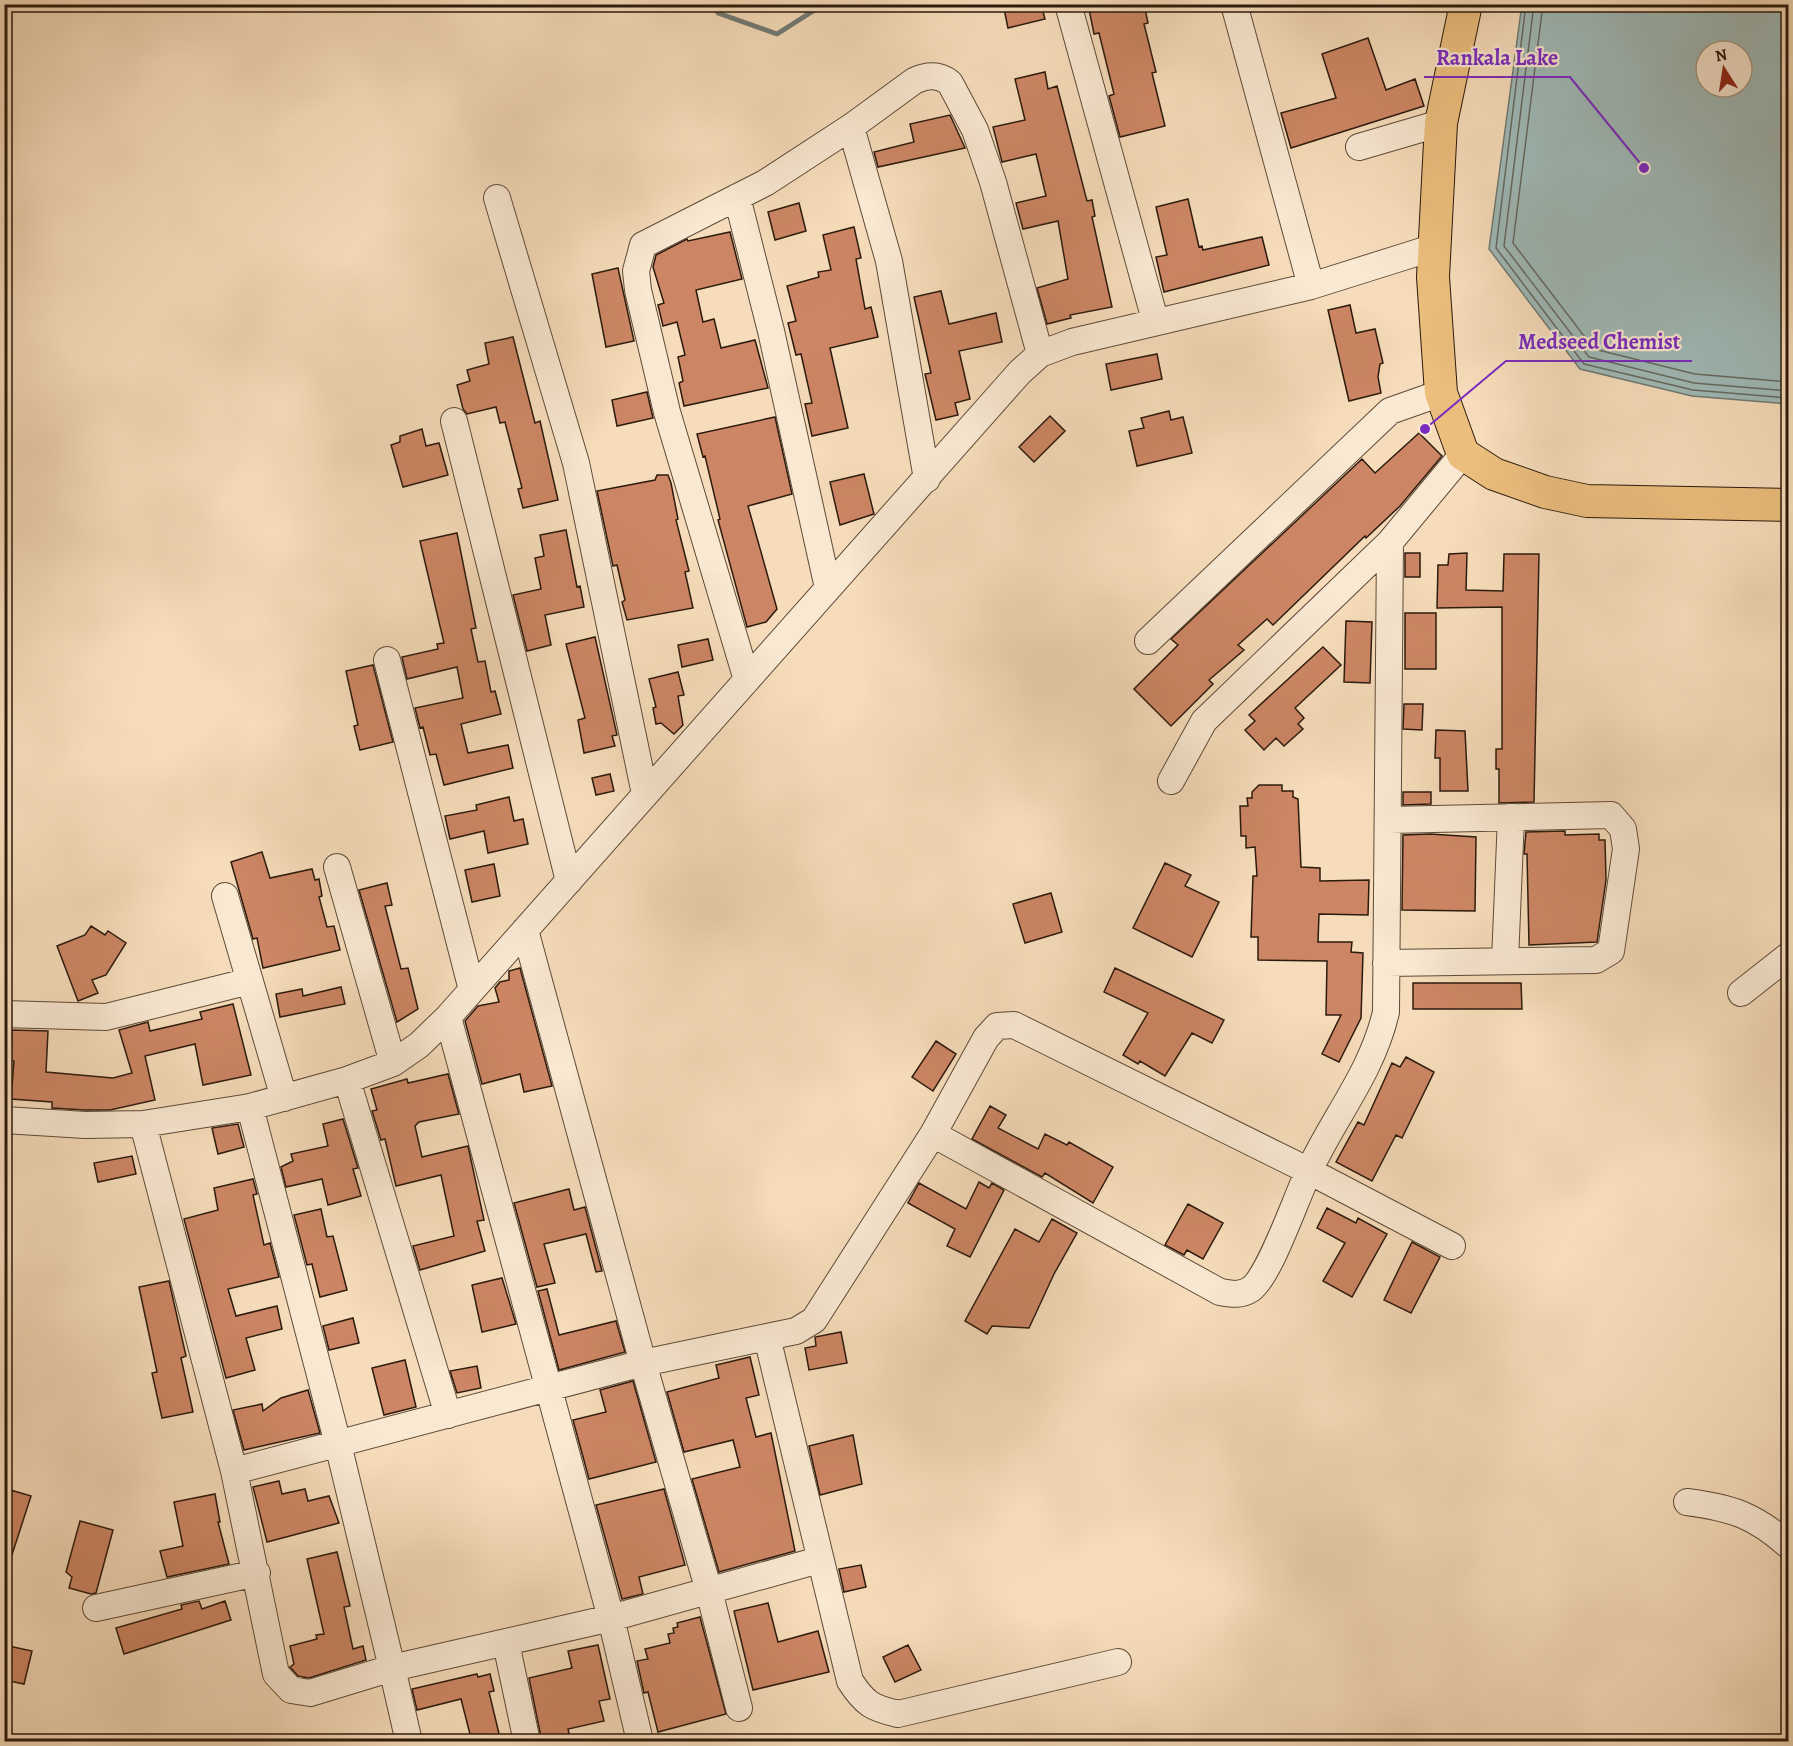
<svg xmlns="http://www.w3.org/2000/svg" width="1793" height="1746" font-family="Alegreya,serif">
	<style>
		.water { fill: #9fbab8; stroke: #717a74; stroke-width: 1.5; fill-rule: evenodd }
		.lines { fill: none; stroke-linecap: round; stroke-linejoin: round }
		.shore { stroke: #666a62; stroke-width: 1.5 }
		.stream { stroke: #717a74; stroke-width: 5 }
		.building { fill: #cd8665; stroke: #2c1a0d; stroke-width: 1.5 }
		.minor-casing { stroke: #5e4a38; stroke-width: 28 }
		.major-casing { stroke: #2c1a0d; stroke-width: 34 }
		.minor { stroke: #f9e8d2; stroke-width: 26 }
		.major { stroke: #ebbe7d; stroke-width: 32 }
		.leader { fill: none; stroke: #7b2cbf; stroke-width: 2 }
		.callout-dot { fill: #7b2cbf; stroke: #f9e8d2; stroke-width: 2 }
		.callout-label { font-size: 22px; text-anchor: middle; font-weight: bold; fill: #7b2cbf; stroke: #f9e8d2; stroke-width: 4.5; stroke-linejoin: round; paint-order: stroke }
	</style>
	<rect width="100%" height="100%" fill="#f6dcba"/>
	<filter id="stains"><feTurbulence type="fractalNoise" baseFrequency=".00333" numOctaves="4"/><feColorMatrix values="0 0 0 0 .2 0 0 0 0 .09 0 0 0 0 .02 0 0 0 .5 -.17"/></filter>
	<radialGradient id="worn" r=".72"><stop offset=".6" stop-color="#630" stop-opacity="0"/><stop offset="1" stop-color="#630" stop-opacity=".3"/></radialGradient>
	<path class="water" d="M 1522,4 L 1788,5 L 1788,404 L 1692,396 L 1580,369 L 1489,249 ZM 1706,51 L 1742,51 L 1742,87 L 1706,87 Z"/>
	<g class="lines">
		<path class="shore" d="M 1526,4 L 1496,248 L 1584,364 L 1693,390 L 1788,398
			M 1534,4 L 1504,246 L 1589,357 L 1694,383 L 1788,391
			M 1543,4 L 1513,243 L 1594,349 L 1695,374 L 1788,382"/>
		<path class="stream" d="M 715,4 L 718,13 L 777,34 L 824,4"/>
	</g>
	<path class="building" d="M 1003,4 L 1041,4 L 1045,19 L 1008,28 Z
		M 1088,4 L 1144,4 L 1148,23 L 1144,24 L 1156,72 L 1152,73 L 1165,126 L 1120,137 L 1109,96 L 1114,94 L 1099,33 L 1094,34 Z
		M 1368,38 L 1386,90 L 1415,79 L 1424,106 L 1291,148 L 1281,113 L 1336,98 L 1322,54 Z
		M 1045,72 L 1048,89 L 1057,86 L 1087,201 L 1092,200 L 1095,216 L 1092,217 L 1112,307 L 1070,315 L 1071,318 L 1047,324 L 1037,288 L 1068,279 L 1058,221 L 1023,229 L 1016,203 L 1046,196 L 1036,154 L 1002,162 L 993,127 L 1025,120 L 1015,79 Z
		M 950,115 L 965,148 L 878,167 L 874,152 L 914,142 L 910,124 Z
		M 1188,199 L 1199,247 L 1202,246 L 1203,250 L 1262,237 L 1269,265 L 1164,292 L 1156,257 L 1167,255 L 1156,207 Z
		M 799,203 L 806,231 L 775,240 L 768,212 Z
		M 854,227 L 861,258 L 856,259 L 865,309 L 871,307 L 878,337 L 830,348 L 848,428 L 812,436 L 805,404 L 812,403 L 801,354 L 796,355 L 788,323 L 796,321 L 787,286 L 819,277 L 818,272 L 831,270 L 823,235 Z
		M 730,232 L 742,279 L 696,290 L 703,322 L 714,319 L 721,348 L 755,340 L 768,388 L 684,406 L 679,383 L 683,381 L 678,357 L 685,355 L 677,322 L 663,326 L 658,305 L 664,303 L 653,267 L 656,255 L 687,239 L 688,241 Z
		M 618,268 L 634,341 L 606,347 L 592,274 Z
		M 941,291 L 949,324 L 996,313 L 1002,342 L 959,351 L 970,399 L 955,403 L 958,415 L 936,420 L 925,374 L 931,373 L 914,297 Z
		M 1350,305 L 1356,333 L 1375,329 L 1383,363 L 1380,364 L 1378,377 L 1381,393 L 1349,401 L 1328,310 Z
		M 513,337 L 535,423 L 540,421 L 558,500 L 523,508 L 518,489 L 522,488 L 505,422 L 500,423 L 496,407 L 467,414 L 463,409 L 457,385 L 470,381 L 467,370 L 489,364 L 485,343 Z
		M 1157,354 L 1162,379 L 1111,390 L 1106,364 Z
		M 647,392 L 653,418 L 617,426 L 612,400 Z
		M 1169,411 L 1171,420 L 1183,417 L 1192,453 L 1137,466 L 1129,431 L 1144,428 L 1141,418 Z
		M 1050,416 L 1065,431 L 1034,462 L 1019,447 Z
		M 775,417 L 792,494 L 748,506 L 777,609 L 766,622 L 747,627 L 718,520 L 720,519 L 705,456 L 703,457 L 697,434 Z
		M 422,429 L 426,446 L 439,443 L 448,475 L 403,487 L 391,445 L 400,442 L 400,436 Z
		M 1419,433 L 1442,456 L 1400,506 L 1366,538 L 1365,536 L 1273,625 L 1267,619 L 1238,645 L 1244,650 L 1209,680 L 1213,684 L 1171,726 L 1134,689 L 1178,645 L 1171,639 L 1362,459 L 1375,473 Z
		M 864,474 L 874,514 L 840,525 L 830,482 Z
		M 657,475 L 668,475 L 671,483 L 678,519 L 676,520 L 689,571 L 685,572 L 693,608 L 627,620 L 622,602 L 625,600 L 617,565 L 613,566 L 597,491 L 655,480 Z
		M 566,530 L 577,587 L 580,586 L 584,607 L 545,615 L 551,645 L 527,651 L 513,595 L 541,589 L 535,558 L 544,556 L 540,535 Z
		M 457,533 L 476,628 L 471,629 L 478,662 L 485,661 L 491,692 L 495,691 L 501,714 L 461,724 L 468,753 L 508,745 L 513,768 L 444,785 L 436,754 L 430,755 L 423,727 L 420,728 L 415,708 L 463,698 L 457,667 L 407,679 L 402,657 L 438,649 L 437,644 L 444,643 L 420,541 Z
		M 1405,553 L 1420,553 L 1420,577 L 1405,577 Z
		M 1467,553 L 1466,590 L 1503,591 L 1504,554 L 1539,554 L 1534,802 L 1499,803 L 1499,769 L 1496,769 L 1496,749 L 1502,749 L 1502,607 L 1437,608 L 1438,565 L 1448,565 L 1449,554 Z
		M 1405,613 L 1436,613 L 1436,669 L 1405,669 Z
		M 1346,621 L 1372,622 L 1370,683 L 1344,682 Z
		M 595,637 L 617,735 L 612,736 L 615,746 L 584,753 L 578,720 L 585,718 L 566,644 Z
		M 708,639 L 713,660 L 682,667 L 678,645 Z
		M 1323,647 L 1341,665 L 1295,708 L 1304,718 L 1298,724 L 1303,729 L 1284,746 L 1276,738 L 1264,750 L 1245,730 L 1255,721 L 1249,715 Z
		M 373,665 L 393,742 L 360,750 L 354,726 L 358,725 L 346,671 Z
		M 678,672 L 684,695 L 678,696 L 683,725 L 674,734 L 661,723 L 656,724 L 653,708 L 656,707 L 649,679 Z
		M 1404,704 L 1423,704 L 1422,730 L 1403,729 Z
		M 1436,730 L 1465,731 L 1468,791 L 1440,791 L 1440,758 L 1435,758 Z
		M 610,774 L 614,791 L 596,795 L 592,778 Z
		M 1259,785 L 1282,785 L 1282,791 L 1293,791 L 1293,797 L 1298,799 L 1301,867 L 1320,868 L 1320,881 L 1369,880 L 1368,915 L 1319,914 L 1318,942 L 1352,942 L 1351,952 L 1363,953 L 1361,1018 L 1339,1062 L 1322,1054 L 1341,1015 L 1326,1015 L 1327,961 L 1258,960 L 1258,937 L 1251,937 L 1253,876 L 1257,876 L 1255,847 L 1246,848 L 1246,836 L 1241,836 L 1240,806 L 1248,806 L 1247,798 L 1252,798 L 1252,792 Z
		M 1403,792 L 1431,792 L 1431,804 L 1403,805 Z
		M 509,797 L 514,821 L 523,819 L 528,844 L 488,853 L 484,831 L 450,839 L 445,816 L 477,810 L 476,805 Z
		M 1565,831 L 1565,835 L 1599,834 L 1599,840 L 1605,840 L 1606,880 L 1597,942 L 1529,945 L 1527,854 L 1524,854 L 1526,832 Z
		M 1430,834 L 1476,837 L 1475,911 L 1402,910 L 1403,835 Z
		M 262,852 L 270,878 L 312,869 L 315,880 L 319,879 L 322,896 L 319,897 L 327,927 L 334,926 L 340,950 L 263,968 L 257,938 L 253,939 L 231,862 Z
		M 1165,863 L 1191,875 L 1185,886 L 1219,902 L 1192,957 L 1133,928 Z
		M 494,864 L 500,896 L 472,902 L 465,870 Z
		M 387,883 L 392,905 L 385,906 L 401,969 L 408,968 L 418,1009 L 397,1022 L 359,890 Z
		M 1051,893 L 1062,932 L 1025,943 L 1013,904 Z
		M 91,926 L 105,935 L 108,931 L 126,943 L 106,975 L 92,980 L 98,993 L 78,1001 L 57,946 L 85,935 Z
		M 520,968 L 552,1086 L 524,1092 L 520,1074 L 482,1084 L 465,1021 L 478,1006 L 499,1002 L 495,988 L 500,982 L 509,980 L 509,971 Z
		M 1115,968 L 1224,1020 L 1212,1043 L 1192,1033 L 1165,1076 L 1140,1061 L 1138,1064 L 1123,1055 L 1148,1013 L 1104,992 Z
		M 1413,983 L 1521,983 L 1522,1009 L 1413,1009 Z
		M 341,987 L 345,1004 L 280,1017 L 276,994 L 302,989 L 303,996 Z
		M 233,1004 L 251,1075 L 203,1085 L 195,1044 L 145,1056 L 155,1100 L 110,1110 L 85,1110 L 52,1108 L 52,1102 L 11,1099 L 14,1061 L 11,1061 L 12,1030 L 48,1031 L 46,1072 L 113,1078 L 132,1073 L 119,1030 L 148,1022 L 150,1031 L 202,1019 L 200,1012 Z
		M 936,1041 L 956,1054 L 933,1091 L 912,1077 Z
		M 1406,1057 L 1434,1072 L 1402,1138 L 1396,1135 L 1372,1181 L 1336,1162 L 1358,1122 L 1364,1125 L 1392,1063 L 1400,1067 Z
		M 448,1074 L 459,1114 L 419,1122 L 415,1126 L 422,1157 L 468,1146 L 484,1220 L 477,1221 L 485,1251 L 420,1270 L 413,1246 L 454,1236 L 441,1175 L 396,1186 L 385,1139 L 381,1140 L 372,1111 L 377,1110 L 371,1089 L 407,1079 L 408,1083 Z
		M 990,1106 L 1006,1115 L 998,1128 L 1038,1149 L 1045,1134 L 1067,1145 L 1069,1142 L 1113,1167 L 1093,1203 L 1045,1173 L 1042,1177 L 972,1139 Z
		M 343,1119 L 358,1168 L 353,1169 L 361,1196 L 328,1205 L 322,1179 L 286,1187 L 281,1167 L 293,1161 L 291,1154 L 328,1146 L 323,1124 Z
		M 238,1124 L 244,1147 L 218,1154 L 212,1128 Z
		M 132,1156 L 136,1174 L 98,1182 L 94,1163 Z
		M 253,1179 L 257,1194 L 253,1195 L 264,1245 L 270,1243 L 279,1277 L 228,1289 L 236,1316 L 277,1306 L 282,1329 L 246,1338 L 255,1370 L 226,1378 L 184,1219 L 218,1210 L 214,1188 Z
		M 979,1182 L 989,1188 L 992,1183 L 1004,1190 L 970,1257 L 947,1246 L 955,1229 L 908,1203 L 919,1183 L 966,1209 Z
		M 569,1189 L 574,1210 L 585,1207 L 602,1271 L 596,1272 L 586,1234 L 544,1244 L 555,1283 L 537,1287 L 514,1203 Z
		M 1188,1204 L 1223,1223 L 1203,1259 L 1187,1250 L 1184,1255 L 1165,1245 Z
		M 1327,1208 L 1356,1223 L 1358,1218 L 1387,1234 L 1352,1297 L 1323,1281 L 1345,1243 L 1317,1228 Z
		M 321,1209 L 327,1237 L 333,1236 L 347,1290 L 320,1297 L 312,1264 L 307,1265 L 294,1215 Z
		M 1052,1219 L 1077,1233 L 1054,1274 L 1029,1328 L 992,1326 L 987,1334 L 965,1321 L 1015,1229 L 1039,1242 Z
		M 1412,1242 L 1440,1257 L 1411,1313 L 1384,1300 Z
		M 502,1278 L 516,1324 L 482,1332 L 472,1285 Z
		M 169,1281 L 186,1356 L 181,1358 L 193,1412 L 162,1418 L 152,1373 L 157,1372 L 139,1287 Z
		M 547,1289 L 559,1335 L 616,1321 L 625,1352 L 559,1370 L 538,1291 Z
		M 353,1318 L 359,1343 L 329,1350 L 323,1326 Z
		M 841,1332 L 847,1363 L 809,1370 L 805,1348 L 816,1346 L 815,1337 Z
		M 750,1357 L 759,1395 L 746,1398 L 756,1437 L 771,1433 L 795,1551 L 719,1572 L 692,1479 L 740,1467 L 733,1440 L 684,1452 L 667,1392 L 719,1378 L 716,1365 Z
		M 405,1360 L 416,1407 L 384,1415 L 372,1368 Z
		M 477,1366 L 481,1388 L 457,1393 L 450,1371 Z
		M 633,1381 L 656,1462 L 589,1479 L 573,1420 L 606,1412 L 600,1390 Z
		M 308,1390 L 320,1433 L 244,1450 L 233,1410 L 262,1404 L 263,1411 L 281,1398 Z
		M 853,1435 L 862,1484 L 820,1495 L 809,1446 Z
		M 279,1481 L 282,1494 L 305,1489 L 308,1501 L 329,1496 L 339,1523 L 267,1542 L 253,1487 Z
		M 4,1488 L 31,1496 L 9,1564 L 4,1564 Z
		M 664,1489 L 685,1565 L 639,1577 L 643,1594 L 622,1599 L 596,1505 Z
		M 215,1494 L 220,1522 L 218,1522 L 229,1564 L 167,1577 L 160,1551 L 183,1546 L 174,1502 Z
		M 80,1521 L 113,1530 L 96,1593 L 91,1594 L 69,1588 L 72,1577 L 66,1572 Z
		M 337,1552 L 350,1606 L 344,1607 L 353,1649 L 363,1646 L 366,1660 L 309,1678 L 298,1676 L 290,1667 L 294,1664 L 290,1646 L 317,1639 L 316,1635 L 324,1634 L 307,1559 Z
		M 861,1565 L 866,1587 L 844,1592 L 839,1569 Z
		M 199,1601 L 202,1609 L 225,1601 L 231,1620 L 124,1654 L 116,1628 L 182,1609 L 181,1605 Z
		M 768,1603 L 778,1642 L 818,1631 L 829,1672 L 753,1690 L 734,1611 Z
		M 700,1617 L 726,1714 L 658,1732 L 648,1692 L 644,1693 L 637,1661 L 648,1659 L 645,1649 L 670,1643 L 668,1634 L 674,1633 L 673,1628 L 678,1627 L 677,1623 Z
		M 4,1645 L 32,1651 L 24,1684 L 4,1680 Z
		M 598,1645 L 610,1699 L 599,1701 L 604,1721 L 568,1729 L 571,1742 L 542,1742 L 529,1678 L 572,1668 L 568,1651 Z
		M 908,1645 L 921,1670 L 895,1682 L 883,1657 Z
		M 477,1674 L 478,1677 L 490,1674 L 494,1691 L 489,1692 L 501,1742 L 472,1742 L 461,1699 L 417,1710 L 412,1689 Z"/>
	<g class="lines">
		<defs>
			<path id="minor" d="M 1068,4 L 1155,320
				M 1234,4 L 1311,286
				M 851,127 L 889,261 L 927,479
				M 1359,147 L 1441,123
				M 737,197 L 771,331 L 828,588
				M 497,198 L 576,463 L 645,794
				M 454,421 L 569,881
				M 1148,641 L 1390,411 L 1441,393
				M 387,660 L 472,990
				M 747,680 L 667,412 L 638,290 L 636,271 L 643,245 L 765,183 L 851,127 L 914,81 C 927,75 939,74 950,83 L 975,130 L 993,182 L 1040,354
				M 1171,781 L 1204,721 L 1390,542 L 1463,454
				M 337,867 L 393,1063
				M 225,896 L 284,1098
				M 1505,961 L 1511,817
				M 1386,963 L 1596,960 L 1611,951 L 1626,849 L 1623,829 L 1611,815 L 1388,820
				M 1741,993 L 1788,956
				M 4,1014 L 106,1017 L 250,981
				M 347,1080 L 448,1415
				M 250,1107 L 338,1444 L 392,1668 L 611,1618 L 448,1017
				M 4,1120 L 85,1125 L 143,1124 L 250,1107 L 347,1080 L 393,1063 L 419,1045 L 448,1017 L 1020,372 L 1040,354 L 1072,342 L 1311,286 L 1435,247
				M 143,1124 L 234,1471 L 643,1363 L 525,930
				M 933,1134 L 1220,1292 C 1232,1294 1240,1296 1251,1289 C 1270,1275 1296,1198 1308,1173 C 1333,1118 1372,1073 1386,1012 L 1390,542
				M 767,1337 L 796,1331 L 814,1320 L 933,1134 L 986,1038 L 997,1026 L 1014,1025 L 1309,1171 L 1452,1246
				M 234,1471 L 276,1674 L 291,1690 L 310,1693 L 392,1668 L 409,1742
				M 1687,1502 C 1732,1508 1754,1515 1788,1545
				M 96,1608 L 257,1573
				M 506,1643 L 527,1742
				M 739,1708 L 709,1591 L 643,1363 L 767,1337 L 850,1681 C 865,1704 872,1708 898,1714 L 1118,1662
				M 639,1737 L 611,1618 L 819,1560"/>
			<path id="major" d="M 1466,4 L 1441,123 L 1433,277 L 1441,393 L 1463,454 L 1494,474 L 1545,492 L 1587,501 L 1788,505"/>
		</defs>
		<use href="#minor" class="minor-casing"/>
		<use href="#major" class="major-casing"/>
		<use href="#minor" class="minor"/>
		<use href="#major" class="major"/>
	</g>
	<path class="leader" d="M1644 168L1570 77H1424M1425 429L1506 361H1692"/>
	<g class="callout-dot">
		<circle cx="1644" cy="168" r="6"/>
		<circle cx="1425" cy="429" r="6"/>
	</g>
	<g class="callout-label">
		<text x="1497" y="65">Rankala Lake</text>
		<text x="1599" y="349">Medseed Chemist</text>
	</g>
	<rect width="1793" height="1746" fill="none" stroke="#f6dcba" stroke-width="24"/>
	<rect x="6" y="6" width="1781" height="1734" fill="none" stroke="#2c1a0d" stroke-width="3"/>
	<rect x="12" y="12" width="1769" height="1722" fill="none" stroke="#2c1a0d" stroke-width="1.5"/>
	<g transform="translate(1724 69) rotate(348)"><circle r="28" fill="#f9e8d2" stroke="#a79683" stroke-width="1.5"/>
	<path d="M0-4.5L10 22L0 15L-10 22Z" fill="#8f2418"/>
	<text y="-9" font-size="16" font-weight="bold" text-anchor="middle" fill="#2c1a0d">N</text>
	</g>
	<rect width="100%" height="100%" filter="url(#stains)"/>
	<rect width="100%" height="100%" fill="url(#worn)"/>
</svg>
